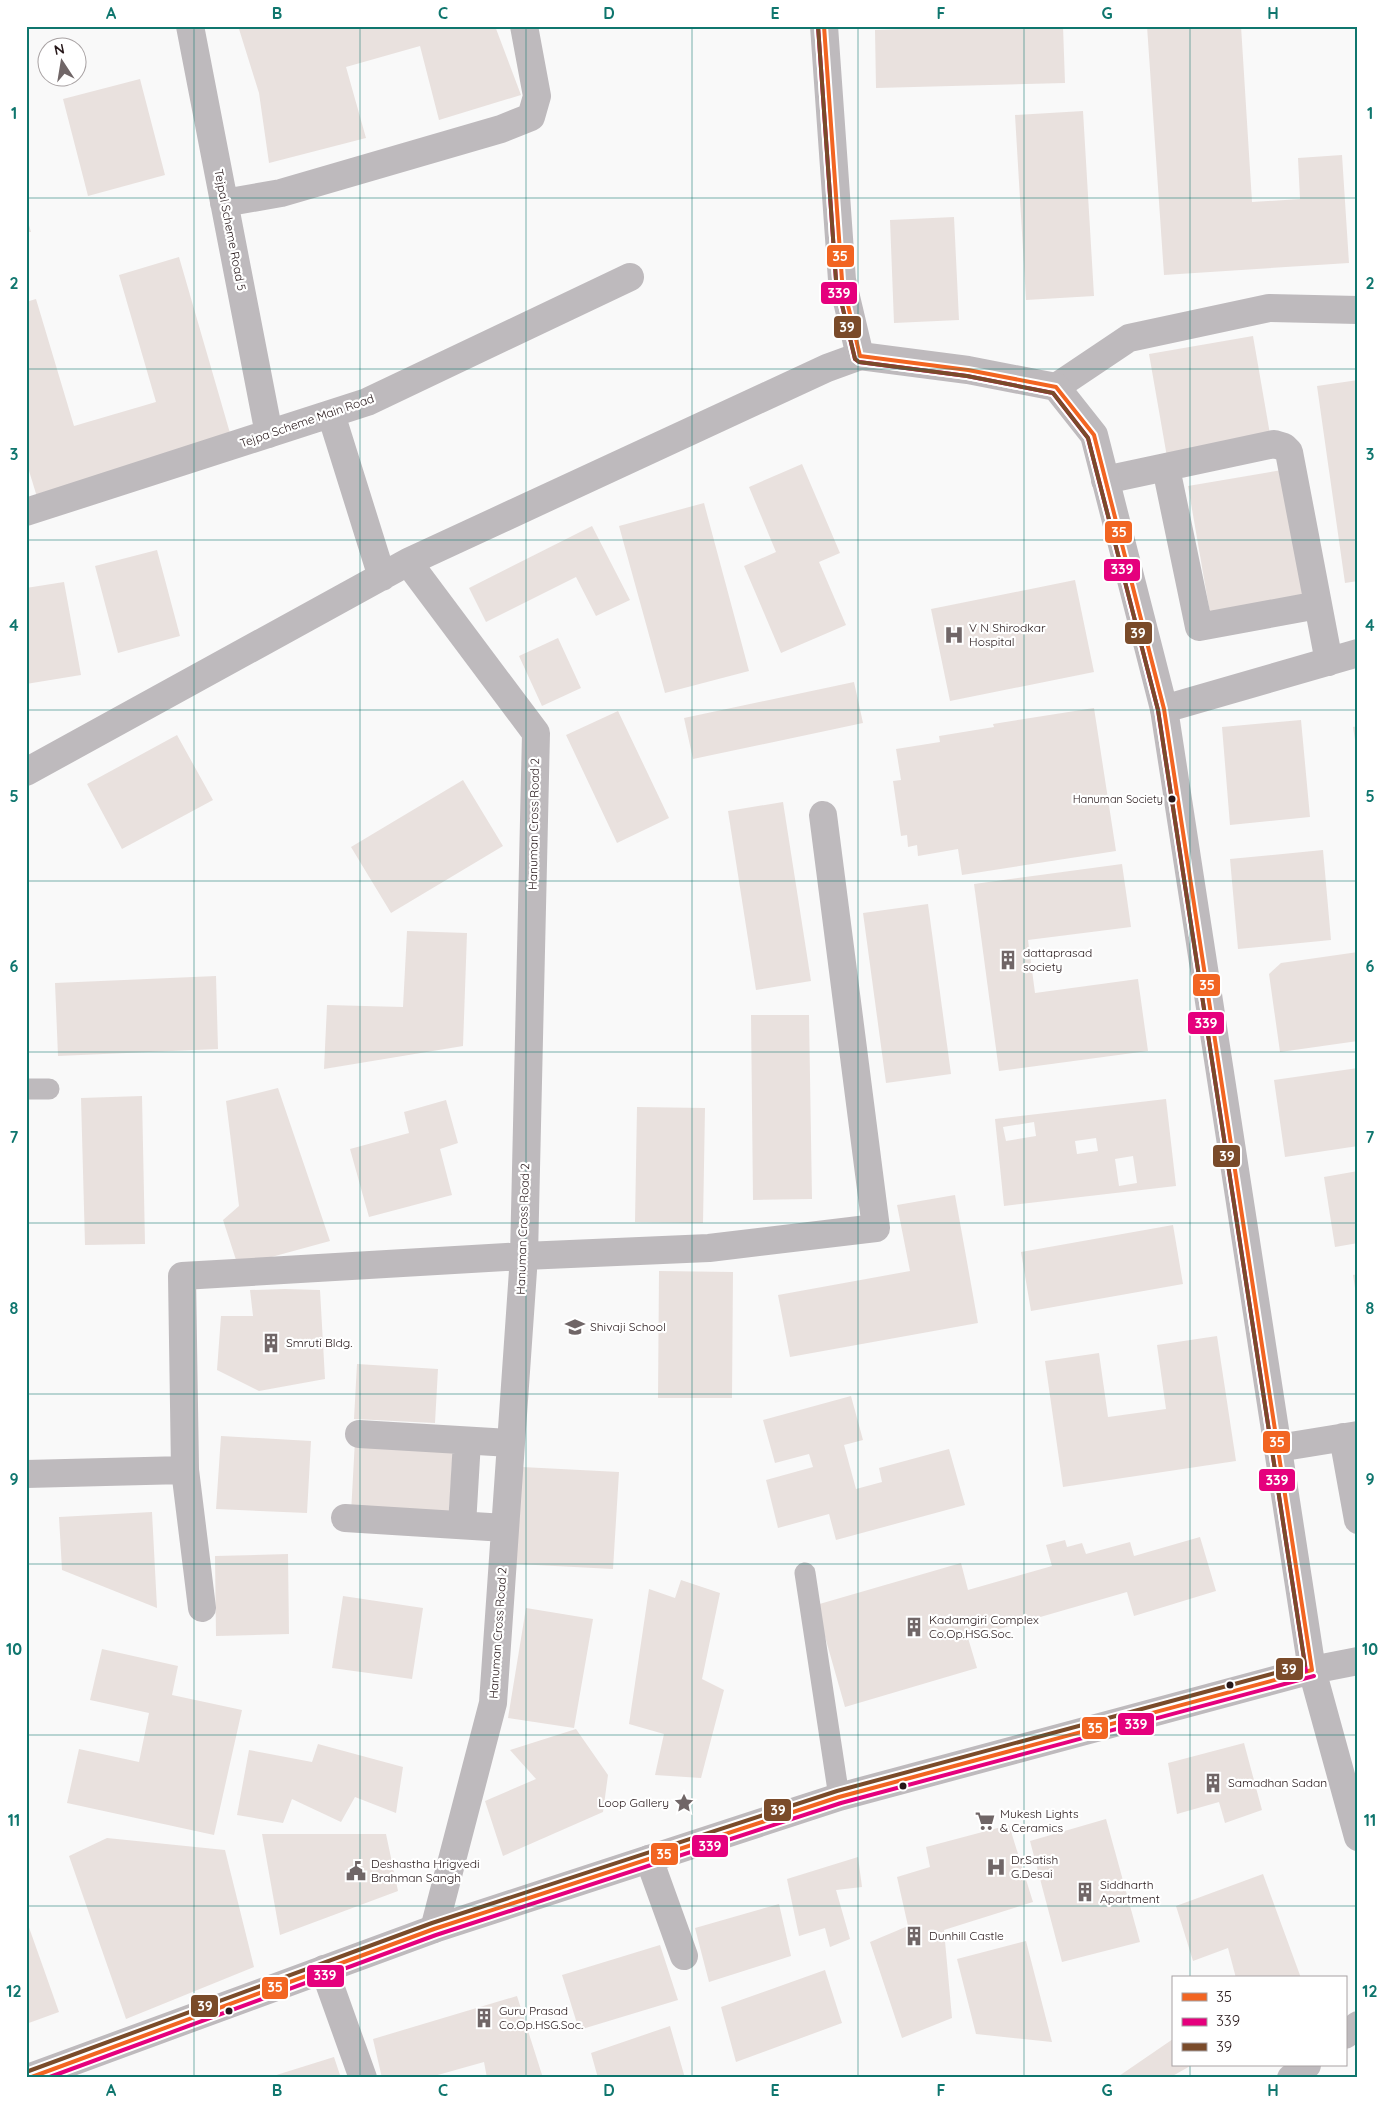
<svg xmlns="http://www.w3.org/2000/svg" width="1384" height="2104" font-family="Quicksand,sans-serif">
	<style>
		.building { fill: #e9e1de; fill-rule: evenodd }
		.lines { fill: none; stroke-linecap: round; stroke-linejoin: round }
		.service { stroke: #bebabd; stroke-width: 21 }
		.minor { stroke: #bebabd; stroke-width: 28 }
		.tertiary { stroke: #bebabd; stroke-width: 28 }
		.bus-1-casing { stroke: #fff; stroke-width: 8 }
		.bus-2-casing { stroke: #fff; stroke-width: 8 }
		.bus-3-casing { stroke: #fff; stroke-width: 8 }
		.bus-1 { stroke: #f26522; stroke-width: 4 }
		.bus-2 { stroke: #e5007d; stroke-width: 4 }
		.bus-3 { stroke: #7a4b2a; stroke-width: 4 }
		.grid { fill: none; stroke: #0f766e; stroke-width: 1; stroke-opacity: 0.55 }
		.bus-dot { fill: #261719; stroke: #fff; stroke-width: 2 }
		.labels { text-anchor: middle; stroke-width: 4.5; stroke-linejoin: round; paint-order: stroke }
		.bus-label { font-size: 11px; fill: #261719; stroke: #fff; text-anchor: end }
		.street-label { font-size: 12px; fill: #261719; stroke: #fff }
		.poi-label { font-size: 12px; fill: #261719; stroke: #fff; text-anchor: start }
		.line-badge { stroke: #fff; stroke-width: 2 }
		.badge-label { font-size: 14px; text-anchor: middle; font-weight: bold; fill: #fff }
		.neatline { fill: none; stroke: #0f766e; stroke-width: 2 }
		.grid-label { font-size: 16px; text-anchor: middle; font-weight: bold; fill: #0f766e }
	</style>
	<rect width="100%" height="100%" fill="#f9f9f9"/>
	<path class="building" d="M 247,26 L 495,26 L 521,95 L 439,120 L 420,46 L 346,67 L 366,138 L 269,163 L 259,93 L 239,29 Z
		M 994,26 L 1063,26 L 1065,83 L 876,88 L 875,30 Z
		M 1147,26 L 1241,26 L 1252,202 L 1300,199 L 1298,158 L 1342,155 L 1349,263 L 1164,275 Z
		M 140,79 L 165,175 L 88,196 L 63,99 Z
		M 1083,111 L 1094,296 L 1026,300 L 1015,115 Z
		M 26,215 L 31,232 L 26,232 Z
		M 954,217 L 959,320 L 894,323 L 890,220 Z
		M 179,257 L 232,440 L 37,497 L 26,461 L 26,302 L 36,299 L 74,426 L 156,402 L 119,275 Z
		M 1253,336 L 1271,440 L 1167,457 L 1149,354 Z
		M 1358,380 L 1358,581 L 1345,583 L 1317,386 Z
		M 802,464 L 840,553 L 819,562 L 846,625 L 781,653 L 744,566 L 776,552 L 749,487 Z
		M 1282,470 L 1305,603 L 1211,619 L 1188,486 Z
		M 704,503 L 749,671 L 665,693 L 619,526 Z
		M 592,526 L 630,600 L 596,616 L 576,577 L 486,622 L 469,588 Z
		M 157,550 L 180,636 L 118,653 L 95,566 Z
		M 1075,580 L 1094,672 L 950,701 L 931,609 Z
		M 64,582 L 81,675 L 26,684 L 26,588 Z
		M 558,638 L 581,688 L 542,706 L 519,656 Z
		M 854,682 L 863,723 L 693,759 L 684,718 Z
		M 1094,708 L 1116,851 L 962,875 L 958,849 L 918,856 L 917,845 L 908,847 L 907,835 L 901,836 L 893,781 L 901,780 L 896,749 L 940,742 L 939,736 L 994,727 L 993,724 Z
		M 618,711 L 669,818 L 617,843 L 566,735 Z
		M 1301,720 L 1310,817 L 1230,825 L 1222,727 Z
		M 1358,726 L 1358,753 L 1357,753 L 1353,727 Z
		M 177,735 L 213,800 L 122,849 L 87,784 Z
		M 463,780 L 503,846 L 391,913 L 351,847 Z
		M 783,802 L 811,981 L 756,990 L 728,811 Z
		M 1323,850 L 1331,940 L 1238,949 L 1230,859 Z
		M 1122,864 L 1131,927 L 1028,940 L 1035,993 L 1138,979 L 1148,1051 L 999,1071 L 974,884 Z
		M 928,904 L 951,1074 L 886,1083 L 863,913 Z
		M 407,931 L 467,933 L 463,1046 L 324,1069 L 327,1005 L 403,1007 Z
		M 1358,952 L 1358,1041 L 1280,1052 L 1269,974 L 1281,963 Z
		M 216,976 L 218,1049 L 58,1056 L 55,983 Z
		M 751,1015 L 809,1015 L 812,1199 L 753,1200 Z
		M 1358,1068 L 1358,1146 L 1285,1157 L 1274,1080 Z
		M 278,1088 L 330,1241 L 238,1266 L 223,1220 L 239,1206 L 226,1101 Z
		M 142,1096 L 145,1244 L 85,1245 L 81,1098 Z
		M 1166,1099 L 1176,1186 L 1004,1206 L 995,1119 ZM 1034,1122 L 1036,1136 L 1006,1141 L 1003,1127 ZM 1096,1138 L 1098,1151 L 1077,1154 L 1075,1141 ZM 1133,1156 L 1137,1183 L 1119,1186 L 1115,1159 Z
		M 446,1100 L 458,1143 L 440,1149 L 452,1195 L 369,1217 L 350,1149 L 409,1133 L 404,1112 Z
		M 637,1107 L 705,1108 L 703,1223 L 635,1222 Z
		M 1358,1171 L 1358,1243 L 1335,1247 L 1324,1177 Z
		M 955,1195 L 978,1323 L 790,1357 L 778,1295 L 910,1271 L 897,1205 Z
		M 1173,1225 L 1183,1284 L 1031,1311 L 1021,1252 Z
		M 659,1271 L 733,1272 L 732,1398 L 658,1398 Z
		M 1358,1274 L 1358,1301 L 1357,1301 L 1353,1275 Z
		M 285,1289 L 320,1290 L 325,1379 L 259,1391 L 217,1370 L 221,1316 L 253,1316 L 250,1290 Z
		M 1217,1336 L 1236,1461 L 1063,1487 L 1045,1361 L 1099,1353 L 1108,1417 L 1166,1409 L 1157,1345 Z
		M 357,1364 L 438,1369 L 435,1423 L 354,1419 Z
		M 851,1396 L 863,1440 L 844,1445 L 856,1489 L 882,1482 L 879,1468 L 949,1449 L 965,1505 L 836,1540 L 829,1514 L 778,1528 L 766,1480 L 813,1467 L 809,1454 L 775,1463 L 763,1420 Z
		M 221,1436 L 311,1441 L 307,1513 L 216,1509 Z
		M 355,1440 L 453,1445 L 449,1517 L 351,1513 Z
		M 522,1467 L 619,1472 L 613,1569 L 516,1564 Z
		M 152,1512 L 157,1608 L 62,1570 L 59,1517 Z
		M 1200,1537 L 1216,1591 L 1134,1616 L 1127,1592 L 968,1638 L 977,1668 L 845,1707 L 816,1605 L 961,1563 L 968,1590 L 1052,1566 L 1046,1545 L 1065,1540 L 1067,1547 L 1082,1543 L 1086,1554 L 1130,1542 L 1134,1556 Z
		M 288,1554 L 289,1634 L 216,1636 L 215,1556 Z
		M 681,1580 L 720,1593 L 702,1679 L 724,1690 L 701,1778 L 655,1775 L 664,1734 L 629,1724 L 649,1589 L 675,1598 Z
		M 343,1596 L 423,1608 L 412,1679 L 332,1668 Z
		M 526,1608 L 593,1619 L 574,1728 L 508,1718 Z
		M 102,1649 L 178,1666 L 172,1695 L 242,1710 L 214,1835 L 67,1803 L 79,1749 L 139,1762 L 149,1713 L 90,1700 Z
		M 576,1729 L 608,1775 L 603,1812 L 503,1856 L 485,1801 L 536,1779 L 510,1750 Z
		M 1244,1743 L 1262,1810 L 1225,1823 L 1219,1802 L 1177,1814 L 1168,1763 Z
		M 318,1744 L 403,1767 L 396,1813 L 355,1797 L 341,1822 L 292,1799 L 283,1823 L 237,1815 L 249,1750 L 312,1762 Z
		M 1106,1819 L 1140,1942 L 1062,1962 L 1030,1841 Z
		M 1009,1825 L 1033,1902 L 944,1930 L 952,2018 L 902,2038 L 870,1942 L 908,1926 L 897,1877 L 930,1867 L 926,1847 Z
		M 262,1834 L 386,1834 L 398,1891 L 280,1935 Z
		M 107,1838 L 225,1850 L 254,1967 L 126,2019 L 69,1856 Z
		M 858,1857 L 862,1887 L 836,1890 L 850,1939 L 830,1947 L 825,1928 L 799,1936 L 787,1879 Z
		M 1263,1874 L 1301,1978 L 1236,1978 L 1228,1948 L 1193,1961 L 1176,1906 Z
		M 779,1904 L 791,1956 L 709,1982 L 695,1928 Z
		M 26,1919 L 59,2012 L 26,2024 Z
		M 1026,1941 L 1052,2042 L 976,2034 L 957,1959 Z
		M 660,1945 L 678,2000 L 579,2030 L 562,1975 Z
		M 825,1970 L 842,2023 L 736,2062 L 721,2007 Z
		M 517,1996 L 543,2078 L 487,2078 L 484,2062 L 427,2078 L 382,2078 L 373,2039 Z
		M 670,2026 L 685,2078 L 598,2078 L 591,2053 Z
		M 1173,2039 L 1173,2065 L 1192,2065 L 1169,2078 L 1120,2078 L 1119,2076 Z
		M 334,2057 L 341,2078 L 270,2078 L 270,2077 Z"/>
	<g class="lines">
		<path class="service" d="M 26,1089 L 49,1089
			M 805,1573 L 839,1797"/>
		<path class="minor" d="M 190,26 L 269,434
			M 224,203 L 281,193 L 501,129 L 531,117 L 537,96 L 524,26
			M 1056,387 L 1129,338 L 1269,308 L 1358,310
			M 331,414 L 382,577
			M 1166,468 L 1199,627 L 1318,605
			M 1105,480 L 1274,444 L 1284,447 L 1289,452 L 1329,662
			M 26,512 L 367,402 L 630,277
			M 408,562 L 536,733 L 524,1256 L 493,1703 L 434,1929
			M 1164,709 L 1358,653
			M 26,772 L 408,562 L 827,368 L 860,356
			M 359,1434 L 511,1443
			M 1343,1437 L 1358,1520
			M 1278,1448 L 1358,1435
			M 185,1470 L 202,1608
			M 26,1474 L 185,1470 L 182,1276 L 524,1256 L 709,1248 L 876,1228 L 823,815
			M 345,1518 L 505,1528
			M 462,1525 L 467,1441
			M 649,1859 L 684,1956
			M 324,1969 L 363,2078
			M 1345,2035 L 1358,2025
			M 1291,2078 L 1307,2065"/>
		<path class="tertiary" d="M 824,26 L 842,280 L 860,356 L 968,370 L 1056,387 L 1094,435 L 1164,709 L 1312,1670 L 1358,1837
			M 28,2078 L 434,1929 L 839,1797 L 1312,1670 L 1358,1661"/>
		<defs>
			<path id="bus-1" d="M 824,26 L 842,280 L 860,356 L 968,370 L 1056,387 L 1094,435 L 1164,709 L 1312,1670
				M 29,2078 L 434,1929 L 839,1797 L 1312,1670"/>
			<path id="bus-2" d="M 818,26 L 836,280 L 855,359 L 859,362 L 967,376 L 1053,393 L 1088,438 L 1158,710 L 1306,1671
				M 47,2078 L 436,1935 L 841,1803 L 1314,1676"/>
			<path id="bus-3" d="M 26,2072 L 432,1923 L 837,1791 L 1305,1665 L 1158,710 L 1088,438 L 1053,393 L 967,376 L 859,362 L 855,359 L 836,280 L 818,26"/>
		</defs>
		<use href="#bus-1" class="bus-1-casing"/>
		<use href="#bus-2" class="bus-2-casing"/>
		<use href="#bus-3" class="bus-3-casing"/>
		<use href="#bus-1" class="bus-1"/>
		<use href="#bus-2" class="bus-2"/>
		<use href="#bus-3" class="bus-3"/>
	</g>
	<path class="grid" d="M 194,26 L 194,2078M 360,26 L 360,2078M 526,26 L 526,2078M 692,26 L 692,2078M 858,26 L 858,2078M 1024,26 L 1024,2078M 1190,26 L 1190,1978M 26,198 L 1358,198M 26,369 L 1358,369M 26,540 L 1358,540M 26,710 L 1358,710M 26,881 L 1358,881M 26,1052 L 1358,1052M 26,1223 L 1358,1223M 26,1394 L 1358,1394M 26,1564 L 1358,1564M 26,1735 L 1358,1735M 26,1906 L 1358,1906M 1190,2065 L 1190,2078"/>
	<defs>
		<symbol id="hospital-bare" viewBox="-9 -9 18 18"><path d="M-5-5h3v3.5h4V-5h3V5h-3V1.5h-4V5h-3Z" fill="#706667" stroke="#fff" stroke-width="2.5" paint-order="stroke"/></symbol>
		<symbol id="building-bare" viewBox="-9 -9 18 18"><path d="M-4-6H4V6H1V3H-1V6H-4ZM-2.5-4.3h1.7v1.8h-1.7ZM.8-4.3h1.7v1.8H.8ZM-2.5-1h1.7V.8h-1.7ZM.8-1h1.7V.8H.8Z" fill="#706667" stroke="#fff" stroke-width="2.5" paint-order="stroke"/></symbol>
		<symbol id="school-bare" viewBox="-9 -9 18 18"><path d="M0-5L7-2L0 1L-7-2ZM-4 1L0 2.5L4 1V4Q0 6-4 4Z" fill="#706667" stroke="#fff" stroke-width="2.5" paint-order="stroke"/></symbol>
		<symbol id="sight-bare" viewBox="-9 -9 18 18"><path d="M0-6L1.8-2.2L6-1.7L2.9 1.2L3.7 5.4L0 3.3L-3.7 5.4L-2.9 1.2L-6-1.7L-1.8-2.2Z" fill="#706667" stroke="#fff" stroke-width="2.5" paint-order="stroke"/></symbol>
		<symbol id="supermarket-bare" viewBox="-9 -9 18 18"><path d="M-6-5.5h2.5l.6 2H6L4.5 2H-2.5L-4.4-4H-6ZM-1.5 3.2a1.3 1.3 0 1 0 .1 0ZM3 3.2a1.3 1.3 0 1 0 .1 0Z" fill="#706667" stroke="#fff" stroke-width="2.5" paint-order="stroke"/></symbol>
		<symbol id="civic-bare" viewBox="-9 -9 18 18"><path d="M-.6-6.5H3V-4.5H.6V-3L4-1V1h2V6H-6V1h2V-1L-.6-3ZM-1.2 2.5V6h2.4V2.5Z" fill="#706667" stroke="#fff" stroke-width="2.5" paint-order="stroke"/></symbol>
	</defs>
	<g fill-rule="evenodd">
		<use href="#hospital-bare" x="940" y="621" width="28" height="28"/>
		<use href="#building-bare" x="994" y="946" width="28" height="28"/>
		<use href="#school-bare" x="561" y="1313" width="28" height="28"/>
		<use href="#building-bare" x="257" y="1329" width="28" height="28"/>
		<use href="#building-bare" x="900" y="1613" width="28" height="28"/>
		<use href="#building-bare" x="1199" y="1769" width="28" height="28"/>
		<use href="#sight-bare" x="670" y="1789" width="28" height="28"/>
		<use href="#supermarket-bare" x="971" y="1807" width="28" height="28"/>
		<use href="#hospital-bare" x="982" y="1853" width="28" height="28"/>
		<use href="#civic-bare" x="342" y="1857" width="28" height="28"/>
		<use href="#building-bare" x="1071" y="1878" width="28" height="28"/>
		<use href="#building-bare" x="900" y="1922" width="28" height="28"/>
		<use href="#building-bare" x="470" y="2004" width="28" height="28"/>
	</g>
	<g class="bus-dot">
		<circle cx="1172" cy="799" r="4.5"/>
		<circle cx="1230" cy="1685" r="4.5"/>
		<circle cx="903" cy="1786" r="4.5"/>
		<circle cx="229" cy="2011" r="4.5"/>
	</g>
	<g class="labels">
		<g class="bus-label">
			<text x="1163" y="803">Hanuman Society</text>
		</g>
		<g class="street-label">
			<text transform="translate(230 230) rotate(79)" y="4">Tejpal Scheme Road 5</text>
			<text transform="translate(307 421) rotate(-19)" y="4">Tejpa Scheme Main Road</text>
			<text transform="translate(534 824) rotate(-89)" y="4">Hanuman Cross Road 2</text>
			<text transform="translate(523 1229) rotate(-88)" y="4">Hanuman Cross Road 2</text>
			<text transform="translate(498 1633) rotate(-86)" y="4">Hanuman Cross Road 2</text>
		</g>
		<g class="poi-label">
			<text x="969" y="632">V N Shirodkar<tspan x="969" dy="14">Hospital</tspan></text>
			<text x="1023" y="957">dattaprasad<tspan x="1023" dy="14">society</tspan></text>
			<text x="590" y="1331">Shivaji School</text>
			<text x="286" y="1347">Smruti Bldg.</text>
			<text x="929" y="1624">Kadamgiri Complex<tspan x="929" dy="14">Co.Op.HSG.Soc.</tspan></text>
			<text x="1228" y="1787">Samadhan Sadan</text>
			<text x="669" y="1807" text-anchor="end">Loop Gallery</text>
			<text x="1000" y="1818">Mukesh Lights<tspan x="1000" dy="14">&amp; Ceramics</tspan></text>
			<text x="1011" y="1864">Dr.Satish<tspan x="1011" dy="14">G.Desai</tspan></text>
			<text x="371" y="1868">Deshastha Hrigvedi<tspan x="371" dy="14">Brahman Sangh</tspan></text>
			<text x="1100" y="1889">Siddharth<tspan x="1100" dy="14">Apartment</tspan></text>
			<text x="929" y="1940">Dunhill Castle</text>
			<text x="499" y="2015">Guru Prasad<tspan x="499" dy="14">Co.Op.HSG.Soc.</tspan></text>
		</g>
	</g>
	<g class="line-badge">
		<rect x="826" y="244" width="29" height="24" rx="5" fill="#f26522"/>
		<rect x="820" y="281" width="38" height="24" rx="5" fill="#e5007d"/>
		<rect x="833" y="315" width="29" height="24" rx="5" fill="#7a4b2a"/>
		<rect x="1104" y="520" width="29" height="24" rx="5" fill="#f26522"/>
		<rect x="1103" y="558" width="38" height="24" rx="5" fill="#e5007d"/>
		<rect x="1124" y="621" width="29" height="24" rx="5" fill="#7a4b2a"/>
		<rect x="1192" y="973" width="29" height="24" rx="5" fill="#f26522"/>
		<rect x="1187" y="1011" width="38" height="24" rx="5" fill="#e5007d"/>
		<rect x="1212" y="1144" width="29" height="24" rx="5" fill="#7a4b2a"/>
		<rect x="1262" y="1430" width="29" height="24" rx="5" fill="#f26522"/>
		<rect x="1258" y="1468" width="38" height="24" rx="5" fill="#e5007d"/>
		<rect x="1275" y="1657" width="29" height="24" rx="5" fill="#7a4b2a"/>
		<rect x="1117" y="1712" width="38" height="24" rx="5" fill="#e5007d"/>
		<rect x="1081" y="1716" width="28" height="24" rx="5" fill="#f26522"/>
		<rect x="763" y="1798" width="29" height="24" rx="5" fill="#7a4b2a"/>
		<rect x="691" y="1834" width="38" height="24" rx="5" fill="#e5007d"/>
		<rect x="650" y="1842" width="29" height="24" rx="5" fill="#f26522"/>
		<rect x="306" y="1964" width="39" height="24" rx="5" fill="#e5007d"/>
		<rect x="261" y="1976" width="28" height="24" rx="5" fill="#f26522"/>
		<rect x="190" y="1994" width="29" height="24" rx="5" fill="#7a4b2a"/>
	</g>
	<g class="badge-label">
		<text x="840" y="261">35</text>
		<text x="839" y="298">339</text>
		<text x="847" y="332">39</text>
		<text x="1119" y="537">35</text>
		<text x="1122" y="574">339</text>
		<text x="1138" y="638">39</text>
		<text x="1207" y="990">35</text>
		<text x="1206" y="1028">339</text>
		<text x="1227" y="1161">39</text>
		<text x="1277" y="1447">35</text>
		<text x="1277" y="1485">339</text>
		<text x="1289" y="1674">39</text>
		<text x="1136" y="1729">339</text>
		<text x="1095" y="1733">35</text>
		<text x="778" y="1815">39</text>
		<text x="710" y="1851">339</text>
		<text x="664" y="1859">35</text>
		<text x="325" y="1980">339</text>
		<text x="275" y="1992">35</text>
		<text x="205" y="2011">39</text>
	</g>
	<rect width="1384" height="2104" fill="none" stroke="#ffffff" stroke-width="55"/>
	<rect x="1172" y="1976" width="175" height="90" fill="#ffffff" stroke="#a8a2a3"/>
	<rect x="1182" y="1993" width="25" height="8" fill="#f26522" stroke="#a8a2a3"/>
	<text x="1216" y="2002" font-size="15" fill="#261719">35</text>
	<rect x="1182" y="2018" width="25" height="8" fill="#e5007d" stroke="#a8a2a3"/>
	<text x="1216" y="2026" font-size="15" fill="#261719">339</text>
	<rect x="1182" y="2043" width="25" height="8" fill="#7a4b2a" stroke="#a8a2a3"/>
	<text x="1216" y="2052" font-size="15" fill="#261719">39</text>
	<g transform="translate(62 62) rotate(348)"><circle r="24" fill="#ffffff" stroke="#a8a2a3"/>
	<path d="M0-4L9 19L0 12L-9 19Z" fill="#706667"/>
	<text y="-8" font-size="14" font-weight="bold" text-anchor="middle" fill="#261719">N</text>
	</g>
	<rect x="28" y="28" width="1328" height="2048" class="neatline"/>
	<g class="grid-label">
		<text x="111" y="19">A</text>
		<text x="277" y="19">B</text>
		<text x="443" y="19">C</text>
		<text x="609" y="19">D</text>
		<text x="775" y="19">E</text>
		<text x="941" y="19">F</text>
		<text x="1107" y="19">G</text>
		<text x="1273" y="19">H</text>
		<text x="14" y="119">1</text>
		<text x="1370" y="119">1</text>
		<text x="14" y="289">2</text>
		<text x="1370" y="289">2</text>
		<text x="14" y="460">3</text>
		<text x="1370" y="460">3</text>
		<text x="14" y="631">4</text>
		<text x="1370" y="631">4</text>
		<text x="14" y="802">5</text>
		<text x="1370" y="802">5</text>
		<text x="14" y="972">6</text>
		<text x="1370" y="972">6</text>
		<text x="14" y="1143">7</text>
		<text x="1370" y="1143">7</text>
		<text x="14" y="1314">8</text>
		<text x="1370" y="1314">8</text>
		<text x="14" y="1485">9</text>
		<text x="1370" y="1485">9</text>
		<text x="14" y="1655">10</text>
		<text x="1370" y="1655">10</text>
		<text x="14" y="1826">11</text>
		<text x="1370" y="1826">11</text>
		<text x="14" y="1997">12</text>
		<text x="1370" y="1997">12</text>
		<text x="111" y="2096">A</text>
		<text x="277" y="2096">B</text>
		<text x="443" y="2096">C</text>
		<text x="609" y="2096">D</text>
		<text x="775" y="2096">E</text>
		<text x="941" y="2096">F</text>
		<text x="1107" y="2096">G</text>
		<text x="1273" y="2096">H</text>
	</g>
</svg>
